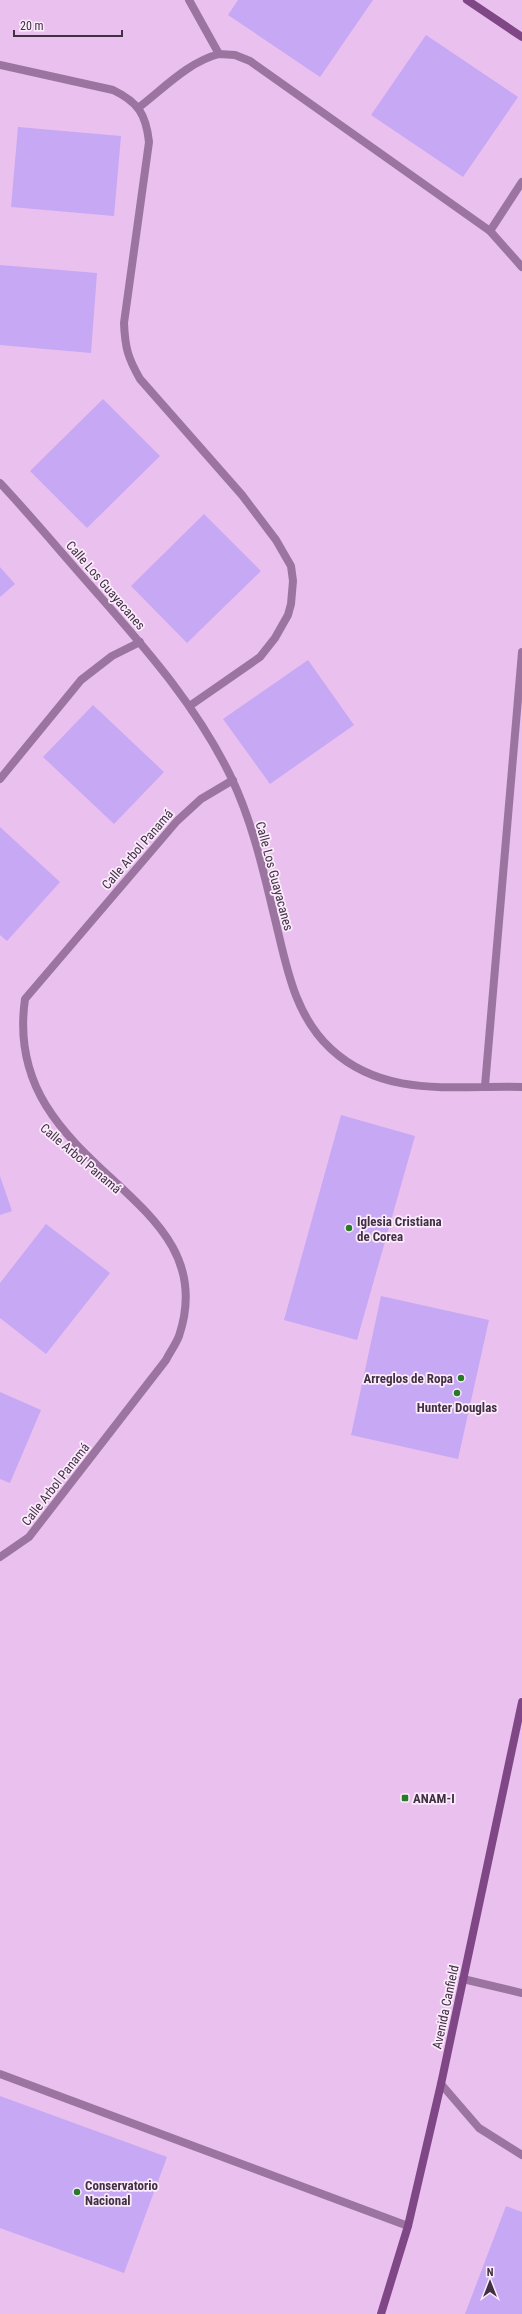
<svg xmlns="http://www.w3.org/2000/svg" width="522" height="2314" font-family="'Roboto Condensed',sans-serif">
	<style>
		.building { fill: #c7a8f4 }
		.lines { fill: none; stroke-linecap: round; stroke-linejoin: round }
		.service { stroke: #9b75a0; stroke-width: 8 }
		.minor { stroke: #9b75a0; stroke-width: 8 }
		.secondary { stroke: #7f4786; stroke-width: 8 }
		.poi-dot { fill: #287b26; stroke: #fbebfd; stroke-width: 1.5 }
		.labels { text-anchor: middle; stroke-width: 3.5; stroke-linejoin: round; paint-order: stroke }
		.street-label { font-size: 13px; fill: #403042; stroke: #fbebfd }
		.poi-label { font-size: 13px; font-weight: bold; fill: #403042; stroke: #fbebfd; text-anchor: start }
	</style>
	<rect width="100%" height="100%" fill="#e9c0ee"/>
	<path class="building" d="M 238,0 L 373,0 L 320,77 L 228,15 Z
		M 426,35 L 518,97 L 463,177 L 371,115 Z
		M 18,127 L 121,136 L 114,216 L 11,207 Z
		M 0,265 L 97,273 L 91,353 L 0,345 Z
		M 103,399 L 160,456 L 87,528 L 30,471 Z
		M 204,514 L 261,571 L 187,643 L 131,586 Z
		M 0,567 L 15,584 L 0,597 Z
		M 308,660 L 354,725 L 270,784 L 223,719 Z
		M 93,705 L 164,772 L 114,824 L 43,757 Z
		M 0,827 L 60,882 L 7,941 L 0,935 Z
		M 341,1115 L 415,1136 L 357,1340 L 284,1320 Z
		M 0,1176 L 12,1211 L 0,1215 Z
		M 46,1224 L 110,1273 L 46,1354 L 0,1318 L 0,1283 Z
		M 381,1296 L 489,1320 L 458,1459 L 351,1435 Z
		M 0,1392 L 41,1410 L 10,1483 L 0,1479 Z
		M 0,2096 L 167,2157 L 124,2273 L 0,2228 Z
		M 506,2206 L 522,2212 L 522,2314 L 465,2314 Z"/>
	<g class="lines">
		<path class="service" d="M 0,779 L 81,680 L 112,656 L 140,642
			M 463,1979 L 522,1993
			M 0,2074 L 408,2226
			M 441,2084 L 479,2128 L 522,2155"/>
		<path class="minor" d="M 189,0 L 219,54 L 235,55 L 250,61 L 490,231 L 522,267
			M 0,65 L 113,90 C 138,102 146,114 149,142 L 124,323 C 125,348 128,358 140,379 L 242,495 L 276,540 L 291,566 L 293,581 L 291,604 L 288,615 L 275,638 L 260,657 L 191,705
			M 138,108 C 163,89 188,62 219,54
			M 490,231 L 522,182
			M 0,483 C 31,516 60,551 90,585 C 143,646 196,704 231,777 C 252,821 263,869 274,915 C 286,963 293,1014 331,1049 C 385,1099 455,1085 522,1087
			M 485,1086 L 522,652
			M 0,1557 L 29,1537 L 166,1360 C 170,1352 176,1344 179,1336 C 228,1190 0,1173 25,999 L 177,821 L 201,799 L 233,780"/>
		<path class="secondary" d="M 467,0 L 522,37
			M 381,2314 L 408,2226 L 441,2084 L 522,1702"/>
	</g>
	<g class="poi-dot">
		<circle cx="349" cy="1228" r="4"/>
		<circle cx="461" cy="1378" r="4"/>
		<circle cx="457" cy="1393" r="4"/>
		<rect x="401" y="1794" width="8" height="8" rx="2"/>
		<circle cx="77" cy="2192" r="4"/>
	</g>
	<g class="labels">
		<g class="street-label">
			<text transform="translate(106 585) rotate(49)" y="5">Calle Los Guayacanes</text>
			<text transform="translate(137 849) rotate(-49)" y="5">Calle Arbol Panamá</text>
			<text transform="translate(275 876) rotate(75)" y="5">Calle Los Guayacanes</text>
			<text transform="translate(81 1158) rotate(40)" y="5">Calle Arbol Panamá</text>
			<text transform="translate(55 1484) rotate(-52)" y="5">Calle Arbol Panamá</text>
			<text transform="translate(445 2007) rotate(-78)" y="5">Avenida Canfield</text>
		</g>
		<g class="poi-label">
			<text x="357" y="1226">Iglesia Cristiana<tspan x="357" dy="15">de Corea</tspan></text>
			<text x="453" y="1383" text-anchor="end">Arreglos de Ropa</text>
			<text x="457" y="1412" text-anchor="middle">Hunter Douglas</text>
			<text x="413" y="1803">ANAM-I</text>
			<text x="85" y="2190">Conservatorio<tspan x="85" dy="15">Nacional</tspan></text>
		</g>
	</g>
	<g transform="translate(490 2282)" stroke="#fbebfd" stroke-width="3" paint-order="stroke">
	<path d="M0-3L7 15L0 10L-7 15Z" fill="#403042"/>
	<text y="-6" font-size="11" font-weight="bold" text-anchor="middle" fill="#403042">N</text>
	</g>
	<path d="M14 30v6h108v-6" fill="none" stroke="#403042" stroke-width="2"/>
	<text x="20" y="30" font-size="12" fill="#403042" stroke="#fbebfd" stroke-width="3" paint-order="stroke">20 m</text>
</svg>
